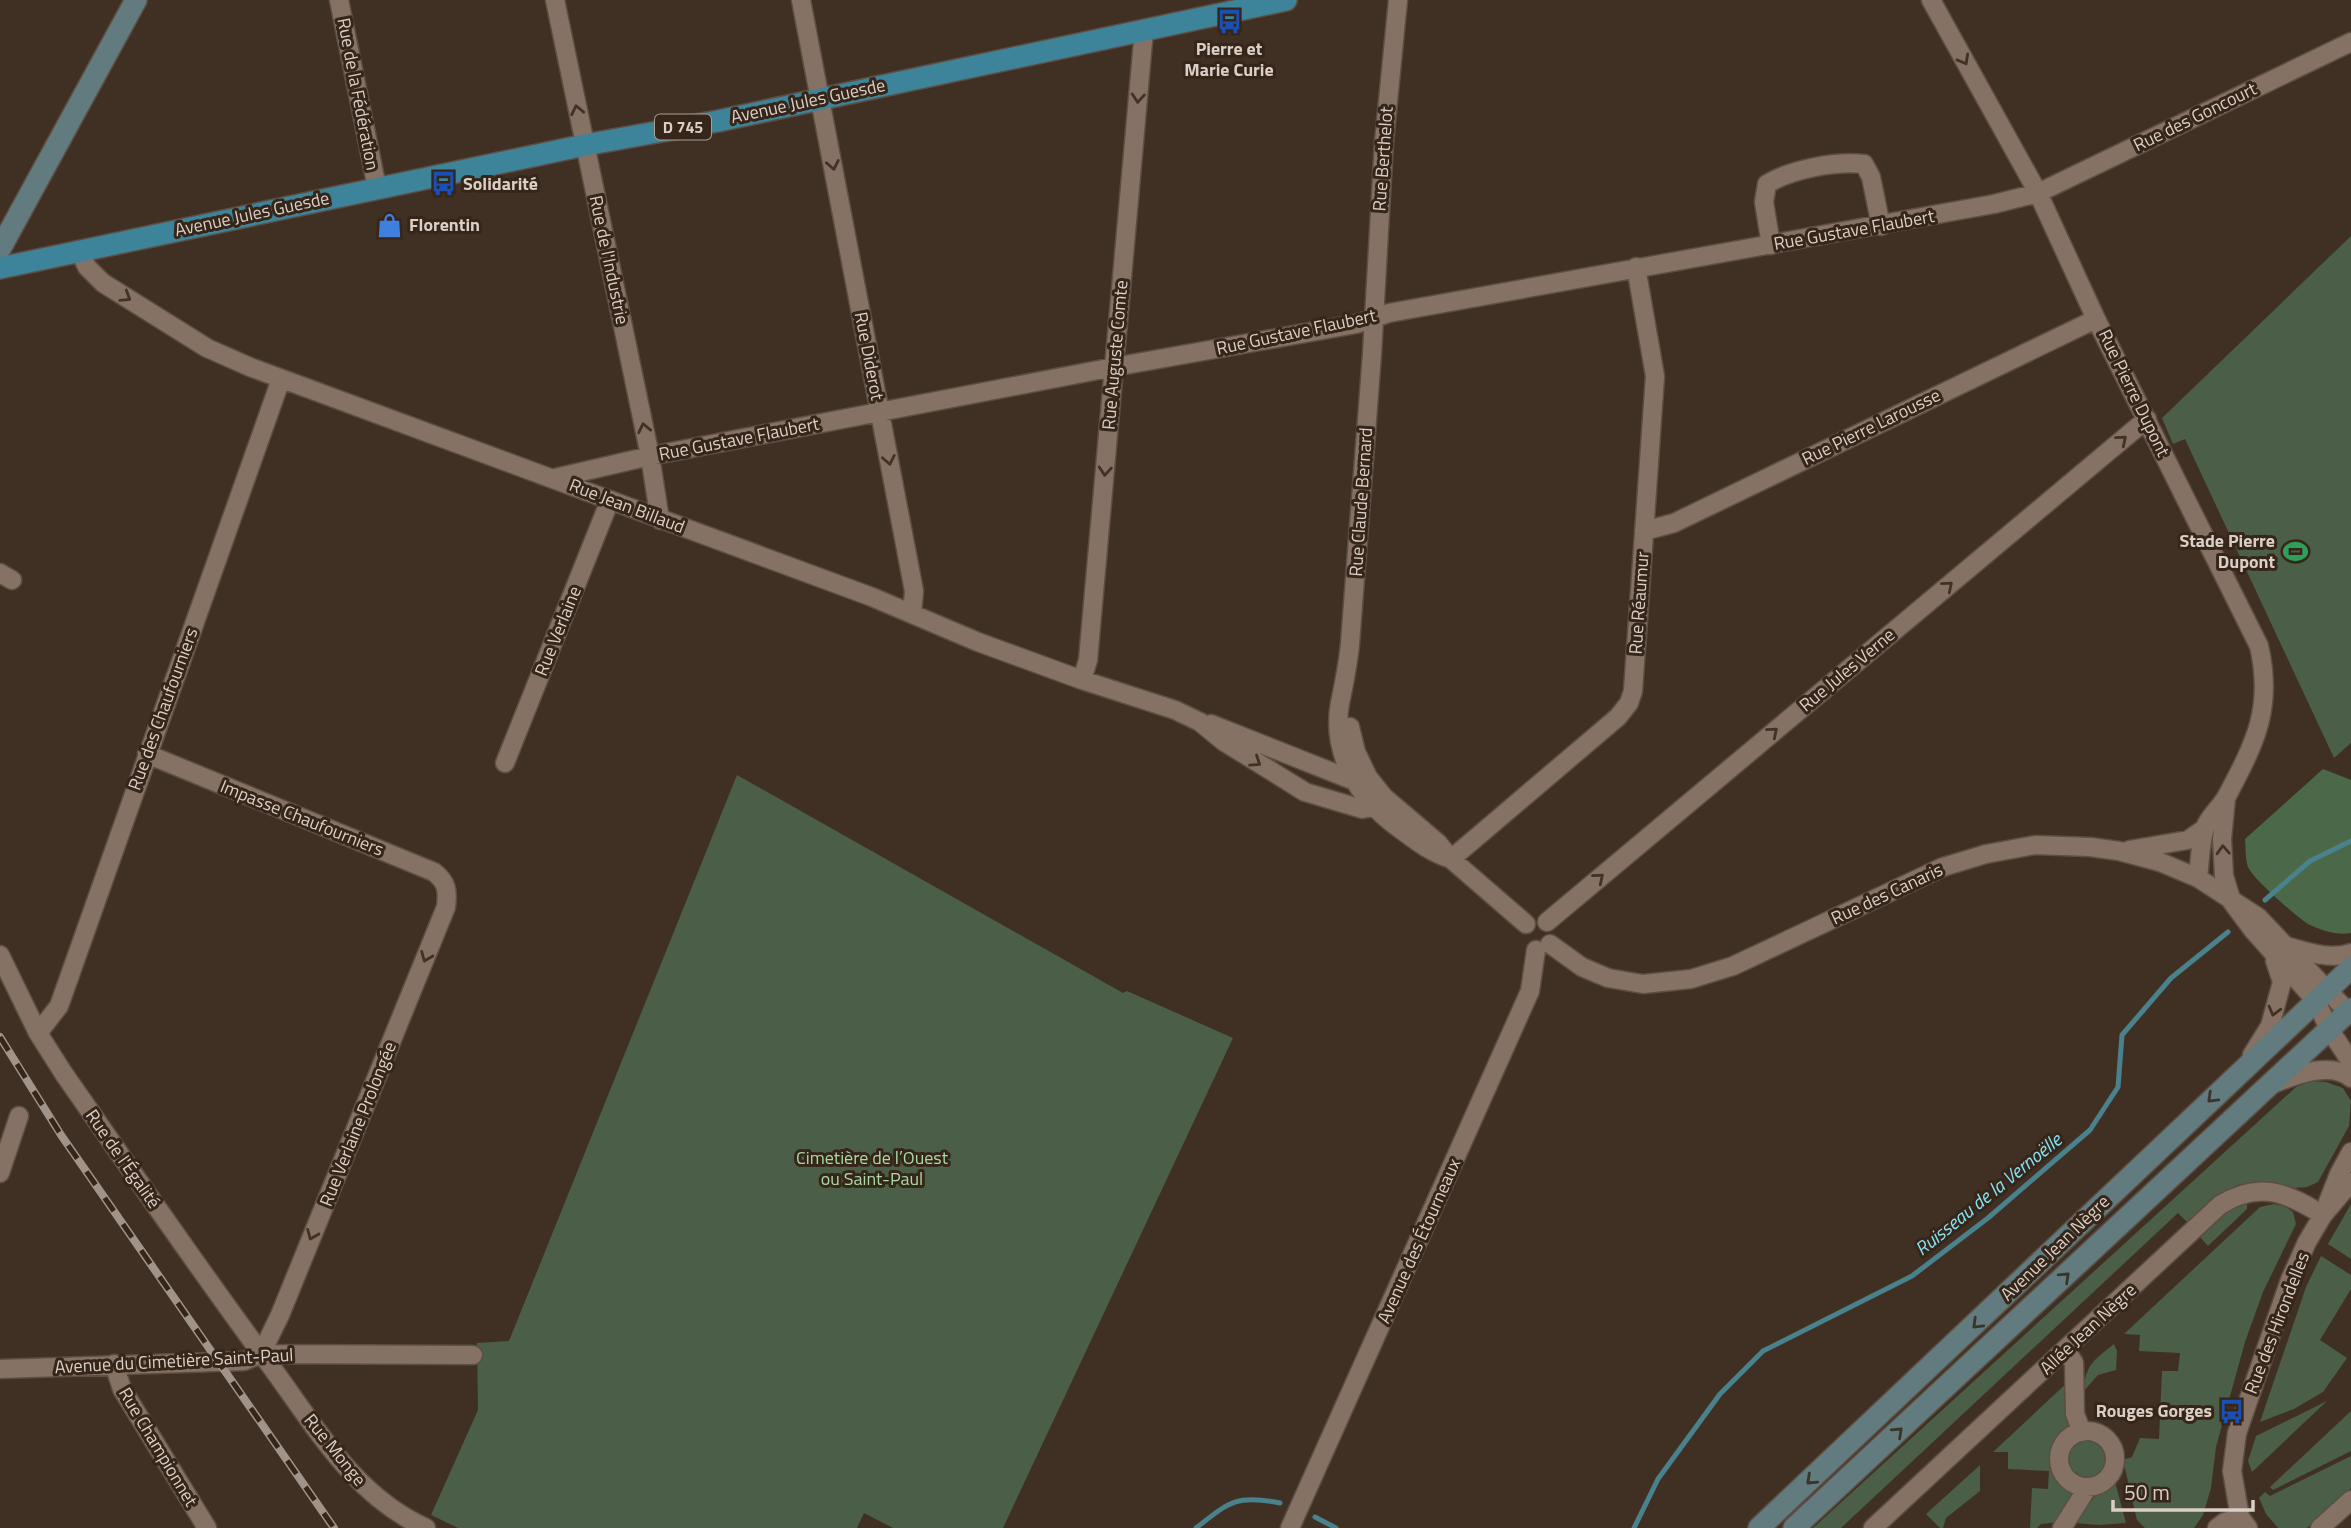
<svg xmlns="http://www.w3.org/2000/svg" width="2351" height="1528" font-family="'Titillium Web',sans-serif">
	<style>
		.green { fill: #4a5e48 }
		.forest { fill: #4b6949 }
		.lines { fill: none; stroke-linecap: round; stroke-linejoin: round }
		.stream { stroke: #49818c; stroke-width: 5 }
		.street-casing { stroke: #5d4e44; stroke-width: 21 }
		.secondary-casing { stroke: #5d4e44; stroke-width: 24 }
		.primary-casing { stroke: #5d4e44; stroke-width: 24 }
		.street { stroke: #857264; stroke-width: 18 }
		.secondary { stroke: #617b7f; stroke-width: 21 }
		.primary { stroke: #3d849a; stroke-width: 21 }
		.rail-casing { stroke: #a09389; stroke-width: 8 }
		.rail { stroke: #362619; stroke-width: 5; stroke-dasharray: 16; stroke-linecap: butt }
		.oneway { stroke: #423124 }
		.oneway2 { stroke: #3c3328 }
		.labels { text-anchor: middle; stroke-width: 6; stroke-linejoin: round; paint-order: stroke }
		.shield { fill: #362619; stroke: #a99c93; stroke-width: 2 }
		.shield-label { font-size: 16px; font-weight: bold; fill: #dacfc7 }
		.poi-label { font-size: 18px; font-weight: bold; fill: #dacfc7; stroke: #362619; text-anchor: start }
		.street-label { font-size: 18px; fill: #dacfc7; stroke: #362619 }
		.park-label { font-size: 18px; fill: #a7daa4; stroke: #362619 }
		.water-label { font-size: 19px; font-style: italic; fill: #86e1f4; stroke: #362619 }
	</style>
	<rect width="100%" height="100%" fill="#403023"/>
	<path class="green" d="M 2351,236 L 2351,743 L 2334,758 L 2185,439 L 2173,444 L 2162,418 Z
		M 737,775 L 1123,993 L 1127,991 L 1233,1038 L 1003,1528 L 893,1528 L 864,1513 L 857,1528 L 458,1528 L 431,1515 L 478,1410 L 477,1343 L 509,1341 Z
		M 2311,1081 L 2326,1082 L 2343,1088 L 2351,1101 L 2349,1126 L 2318,1182 L 2307,1187 L 2295,1188 L 2271,1182 L 2237,1185 L 2218,1196 L 2188,1223 L 2178,1213 L 1841,1528 L 1813,1528 L 2296,1087 Z
		M 2247,1202 L 2247,1209 L 2208,1246 L 2200,1237 L 2230,1208 Z
		M 2274,1204 L 2284,1206 L 2293,1212 L 2296,1224 L 2263,1292 L 2245,1342 L 2216,1447 L 2211,1488 L 2203,1515 L 2194,1528 L 2145,1528 L 2137,1520 L 2123,1460 L 2132,1457 L 2140,1438 L 2159,1439 L 2162,1371 L 2178,1371 L 2180,1353 L 2139,1351 L 2140,1335 L 2124,1334 L 2260,1207 Z
		M 2351,1204 L 2351,1259 L 2328,1244 Z
		M 2321,1256 L 2351,1275 L 2351,1289 L 2320,1340 L 2347,1358 L 2323,1392 L 2294,1409 L 2260,1422 L 2306,1287 Z
		M 2114,1344 L 2117,1351 L 2116,1370 L 2098,1375 L 2083,1392 C 2086,1364 2093,1361 2114,1344 Z
		M 2070,1380 L 2075,1427 C 2046,1444 2046,1474 2075,1490 L 2059,1522 L 2041,1524 L 2037,1528 L 2030,1528 L 2032,1488 L 2048,1489 L 2049,1471 L 2008,1469 L 2008,1452 L 1993,1452 Z
		M 2327,1401 L 2252,1472 L 2248,1461 L 2256,1436 Z
		M 2351,1411 L 2351,1451 L 2273,1490 L 2270,1487 Z
		M2065 1458a21 21 0 1 1 42 0a21 21 0 1 1-42 0Z
		M 2351,1456 L 2351,1488 L 2307,1528 L 2278,1528 L 2266,1514 L 2259,1498 L 2265,1492 L 2270,1496 Z
		M 1980,1465 L 1980,1491 L 1946,1518 L 1943,1528 L 1940,1528 L 1926,1514 Z
		M 2114,1478 L 2126,1523 L 2099,1525 L 2075,1523 L 2098,1492 L 2109,1488 Z"/>
	<path class="forest" d="M 2323,769 L 2351,780 L 2351,933 C 2338,936 2320,930 2308,924 C 2297,917 2253,879 2248,867 C 2245,859 2246,848 2245,839 Z"/>
	<g class="lines">
		<path class="stream" d="M 2265,900 L 2310,861 L 2351,841
			M 1315,1517 L 1336,1528
			M 1196,1528 C 1229,1502 1237,1494 1280,1503
			M 1634,1528 L 1658,1479 L 1720,1394 L 1763,1351 L 1912,1276 L 1988,1218 L 2090,1130 L 2118,1087 L 2122,1035 L 2171,978 L 2228,932"/>
		<defs>
			<path id="street" d="M 339,0 L 377,188
				M 555,0 L 650,456 L 660,520
				M 801,0 L 914,591 L 912,614
				M 1398,0 L 1384,142 L 1372,354 L 1350,644 C 1348,664 1344,684 1340,703 C 1331,752 1357,797 1396,826 C 1414,839 1429,852 1451,859
				M 1931,0 L 2038,193 L 2096,319 L 2259,646 C 2273,707 2256,741 2228,794 C 2222,806 2212,813 2206,825 C 2200,840 2200,862 2198,878
				M 1771,245 L 1764,202 L 1767,184 C 1792,169 1835,161 1864,164 L 1871,177 L 1881,226
				M 79,250 L 87,267 L 103,283 L 207,348 L 250,367 L 872,597 L 978,642 L 1082,680 L 1175,710 L 1200,722 L 1223,741 L 1305,792 L 1362,809 L 1373,807 L 1384,797
				M 555,478 L 650,456 L 1114,367 L 1356,324 L 1389,313 L 1994,204 L 2038,193 L 2351,42
				M 1644,531 L 1674,523 L 2096,319
				M 0,573 L 12,580
				M 1082,680 L 1088,660 L 1144,30
				M 1211,724 L 1357,782
				M 1350,727 L 1356,752 L 1368,777 L 1384,797 L 1438,843 L 1451,859 L 1526,924
				M 147,754 L 434,872 C 447,882 448,891 446,907 L 280,1315 L 261,1354
				M 505,763 L 610,500
				M 2226,798 L 2222,839 L 2224,876 L 2232,902 L 2252,929 L 2316,1001 L 2329,1029 L 2351,1062
				M 2129,850 L 2188,840 L 2205,828
				M 1451,859 L 1618,717 L 1629,703 L 1633,691 L 1655,376 L 1636,267
				M 1547,922 L 2147,419
				M 1550,944 L 1582,967 L 1608,978 L 1643,984 L 1691,979 L 1733,966 L 1943,867 L 1986,854 L 2035,845 L 2090,847 L 2119,851 L 2160,862 L 2198,878 L 2258,917 L 2351,1015
				M 2286,946 C 2307,952 2330,960 2351,953
				M 0,955 L 38,1033 L 64,1074 C 132,1171 199,1270 270,1365 C 315,1426 354,1496 426,1528
				M 38,1033 L 59,1006 L 281,379
				M 2252,1055 L 2270,1026 L 2282,982 L 2275,961
				M 2275,1083 C 2296,1075 2331,1061 2351,1078
				M 0,1173 L 19,1116
				M 2328,1202 L 2339,1174 L 2351,1152
				M 2066,1350 L 2074,1363 L 2075,1414 L 2082,1432
				M 114,1364 L 122,1389 L 207,1528
				M 0,1369 L 244,1361 L 261,1354 L 473,1355
				M2059 1459a28 28 0 1 1 56 0a28 28 0 1 1-56 0Z
				M 1290,1528 L 1530,991 L 1536,950
				M 1873,1528 L 2220,1205 C 2260,1180 2287,1193 2323,1215
				M 2062,1528 L 2088,1487
				M 2217,1528 L 2225,1522 L 2240,1517 L 2242,1527
				M 2248,1528 L 2240,1517 L 2232,1471 L 2237,1433 L 2290,1280 L 2307,1242 L 2323,1215 L 2351,1182
				M 2320,1528 L 2351,1500"/>
			<path id="secondary" d="M 0,249 L 136,0
				M 1759,1528 L 2351,968
				M 1794,1528 L 2351,1009"/>
			<path id="primary" d="M 0,268 L 585,145 L 718,121 L 1286,0"/>
		</defs>
		<use href="#street" class="street-casing"/>
		<use href="#secondary" class="secondary-casing"/>
		<use href="#primary" class="primary-casing"/>
		<use href="#street" class="street"/>
		<use href="#secondary" class="secondary"/>
		<use href="#primary" class="primary"/>
		<defs>
			<path id="rail" d="M 0,1037 L 61,1135 L 334,1528"/>
		</defs>
		<use href="#rail" class="rail-casing"/>
		<use href="#rail" class="rail"/>
	</g>
	<defs><path id="oneway-chevron" d="M-2-3.5L2.5 0L-2 3.5" fill="none" stroke-width="1.6" stroke-linecap="round" stroke-linejoin="round" transform="scale(1.75)"/></defs>
	<g class="oneway">
		<use href="#oneway-chevron" transform="translate(1964 60) rotate(61)"/>
		<use href="#oneway-chevron" transform="translate(1138 98) rotate(95)"/>
		<use href="#oneway-chevron" transform="translate(577 110) rotate(-102)"/>
		<use href="#oneway-chevron" transform="translate(833 165) rotate(79)"/>
		<use href="#oneway-chevron" transform="translate(126 297) rotate(32)"/>
		<use href="#oneway-chevron" transform="translate(644 428) rotate(-102)"/>
		<use href="#oneway-chevron" transform="translate(2122 440) rotate(-40)"/>
		<use href="#oneway-chevron" transform="translate(889 460) rotate(79)"/>
		<use href="#oneway-chevron" transform="translate(1105 471) rotate(95)"/>
		<use href="#oneway-chevron" transform="translate(1948 586) rotate(-40)"/>
		<use href="#oneway-chevron" transform="translate(1773 732) rotate(-40)"/>
		<use href="#oneway-chevron" transform="translate(1256 762) rotate(34)"/>
		<use href="#oneway-chevron" transform="translate(2223 850) rotate(-93)"/>
		<use href="#oneway-chevron" transform="translate(1599 878) rotate(-40)"/>
		<use href="#oneway-chevron" transform="translate(426 957) rotate(112)"/>
		<use href="#oneway-chevron" transform="translate(2274 1011) rotate(105)"/>
		<use href="#oneway-chevron" transform="translate(312 1235) rotate(112)"/>
	</g>
	<g class="oneway2">
		<use href="#oneway-chevron" transform="translate(2212 1098) rotate(136)"/>
		<use href="#oneway-chevron" transform="translate(2065 1277) rotate(-43)"/>
		<use href="#oneway-chevron" transform="translate(1977 1324) rotate(136)"/>
		<use href="#oneway-chevron" transform="translate(1898 1432) rotate(-43)"/>
		<use href="#oneway-chevron" transform="translate(1811 1480) rotate(137)"/>
	</g>
	<defs>
		<symbol id="bus-bare" viewBox="-9 -9 18 18"><path d="M-5-6H5V4H4V6H2V4H-2V6H-4V4H-5ZM-3.5-4V0h7V-4ZM-3.5 1.2v1.5H-2V1.2ZM2 1.2v1.5H3.5V1.2Z" fill="#1a4fb4" stroke="#362619" stroke-width="2.5" paint-order="stroke"/></symbol>
		<symbol id="shop-bare" viewBox="-9 -9 18 18"><path d="M-5-2.5h2.3a2.7 3.5 0 0 1 5.4 0H5L5.5 6h-11ZM-1.5-2.5h3a1.5 2.3 0 0 0-3 0Z" fill="#3f7fe0" stroke="#362619" stroke-width="2.5" paint-order="stroke"/></symbol>
		<symbol id="stadium-bare" viewBox="-9 -9 18 18"><path d="M0-5a6.5 5 0 1 0 0 10a6.5 5 0 1 0 0-10ZM-3.5-1.8h7v3.6h-7Z" fill="#2e9e5b" stroke="#362619" stroke-width="2.5" paint-order="stroke"/></symbol>
	</defs>
	<g fill-rule="evenodd">
		<use href="#bus-bare" x="1212" y="4" width="35" height="35"/>
		<use href="#bus-bare" x="426" y="166" width="35" height="35"/>
		<use href="#shop-bare" x="372" y="208" width="35" height="35"/>
		<use href="#stadium-bare" x="2278" y="534" width="35" height="35"/>
		<use href="#bus-bare" x="2214" y="1394" width="35" height="35"/>
	</g>
	<g class="labels">
		<rect class="shield" x="655" y="114.5" width="56" height="25" rx="5"/>
		<g class="shield-label">
			<text x="683" y="133">D 745</text>
		</g>
		<g class="poi-label">
			<text x="1229" y="55" text-anchor="middle">Pierre et<tspan x="1229" dy="21">Marie Curie</tspan></text>
			<text x="463" y="190">Solidarité</text>
			<text x="409" y="231">Florentin</text>
			<text x="2275" y="547" text-anchor="end">Stade Pierre<tspan x="2275" dy="21">Dupont</tspan></text>
			<text x="2212" y="1417" text-anchor="end">Rouges Gorges</text>
		</g>
		<g class="street-label">
			<text transform="translate(358 94) rotate(79)" y="6">Rue de la Fédération</text>
			<text transform="translate(808 101) rotate(-12)" y="6">Avenue Jules Guesde</text>
			<text transform="translate(2195 117) rotate(-26)" y="6">Rue des Goncourt</text>
			<text transform="translate(1383 159) rotate(-86)" y="6">Rue Berthelot</text>
			<text transform="translate(252 214) rotate(-12)" y="6">Avenue Jules Guesde</text>
			<text transform="translate(1854 230) rotate(-10)" y="6">Rue Gustave Flaubert</text>
			<text transform="translate(609 260) rotate(78)" y="6">Rue de l'Industrie</text>
			<text transform="translate(1296 332) rotate(-12)" y="6">Rue Gustave Flaubert</text>
			<text transform="translate(1115 355) rotate(-85)" y="6">Rue Auguste Comte</text>
			<text transform="translate(869 356) rotate(79)" y="6">Rue Diderot</text>
			<text transform="translate(2134 393) rotate(64)" y="6">Rue Pierre Dupont</text>
			<text transform="translate(1871 427) rotate(-26)" y="6">Rue Pierre Larousse</text>
			<text transform="translate(739 439) rotate(-11)" y="6">Rue Gustave Flaubert</text>
			<text transform="translate(1361 502) rotate(-86)" y="6">Rue Claude Bernard</text>
			<text transform="translate(627 506) rotate(21)" y="6">Rue Jean Billaud</text>
			<text transform="translate(1639 603) rotate(-86)" y="6">Rue Réaumur</text>
			<text transform="translate(558 631) rotate(-68)" y="6">Rue Verlaine</text>
			<text transform="translate(1847 670) rotate(-40)" y="6">Rue Jules Verne</text>
			<text transform="translate(163 709) rotate(-70)" y="6">Rue des Chaufourniers</text>
			<text transform="translate(302 818) rotate(22)" y="6">Impasse Chaufourniers</text>
			<text transform="translate(1887 894) rotate(-25)" y="6">Rue des Canaris</text>
			<text transform="translate(358 1124) rotate(-68)" y="6">Rue Verlaine Prolongée</text>
			<text transform="translate(123 1159) rotate(55)" y="6">Rue de l'Égalité</text>
			<text transform="translate(1419 1241) rotate(-66)" y="6">Avenue des Étourneaux</text>
			<text transform="translate(2055 1248) rotate(-44)" y="6">Avenue Jean Nègre</text>
			<text transform="translate(2277 1323) rotate(-69)" y="6">Rue des Hirondelles</text>
			<text transform="translate(2088 1329) rotate(-43)" y="6">Allée Jean Nègre</text>
			<text transform="translate(174 1361) rotate(-3)" y="6">Avenue du Cimetière Saint-Paul</text>
			<text transform="translate(158 1447) rotate(59)" y="6">Rue Championnet</text>
			<text transform="translate(335 1450) rotate(51)" y="6">Rue Monge</text>
		</g>
		<g class="park-label">
			<text x="872" y="1164">Cimetière de l’Ouest<tspan x="872" dy="21">ou Saint-Paul</tspan></text>
		</g>
		<g class="water-label">
			<text transform="translate(1988 1194) rotate(-39)" y="7">Ruisseau de la Vernoëlle</text>
		</g>
	</g>
	<path d="M2113 1500v10h140v-10" fill="none" stroke="#dacfc7" stroke-width="3.5"/>
	<text x="2124" y="1500" font-size="21" fill="#dacfc7" stroke="#362619" stroke-width="5" paint-order="stroke">50 m</text>
</svg>
